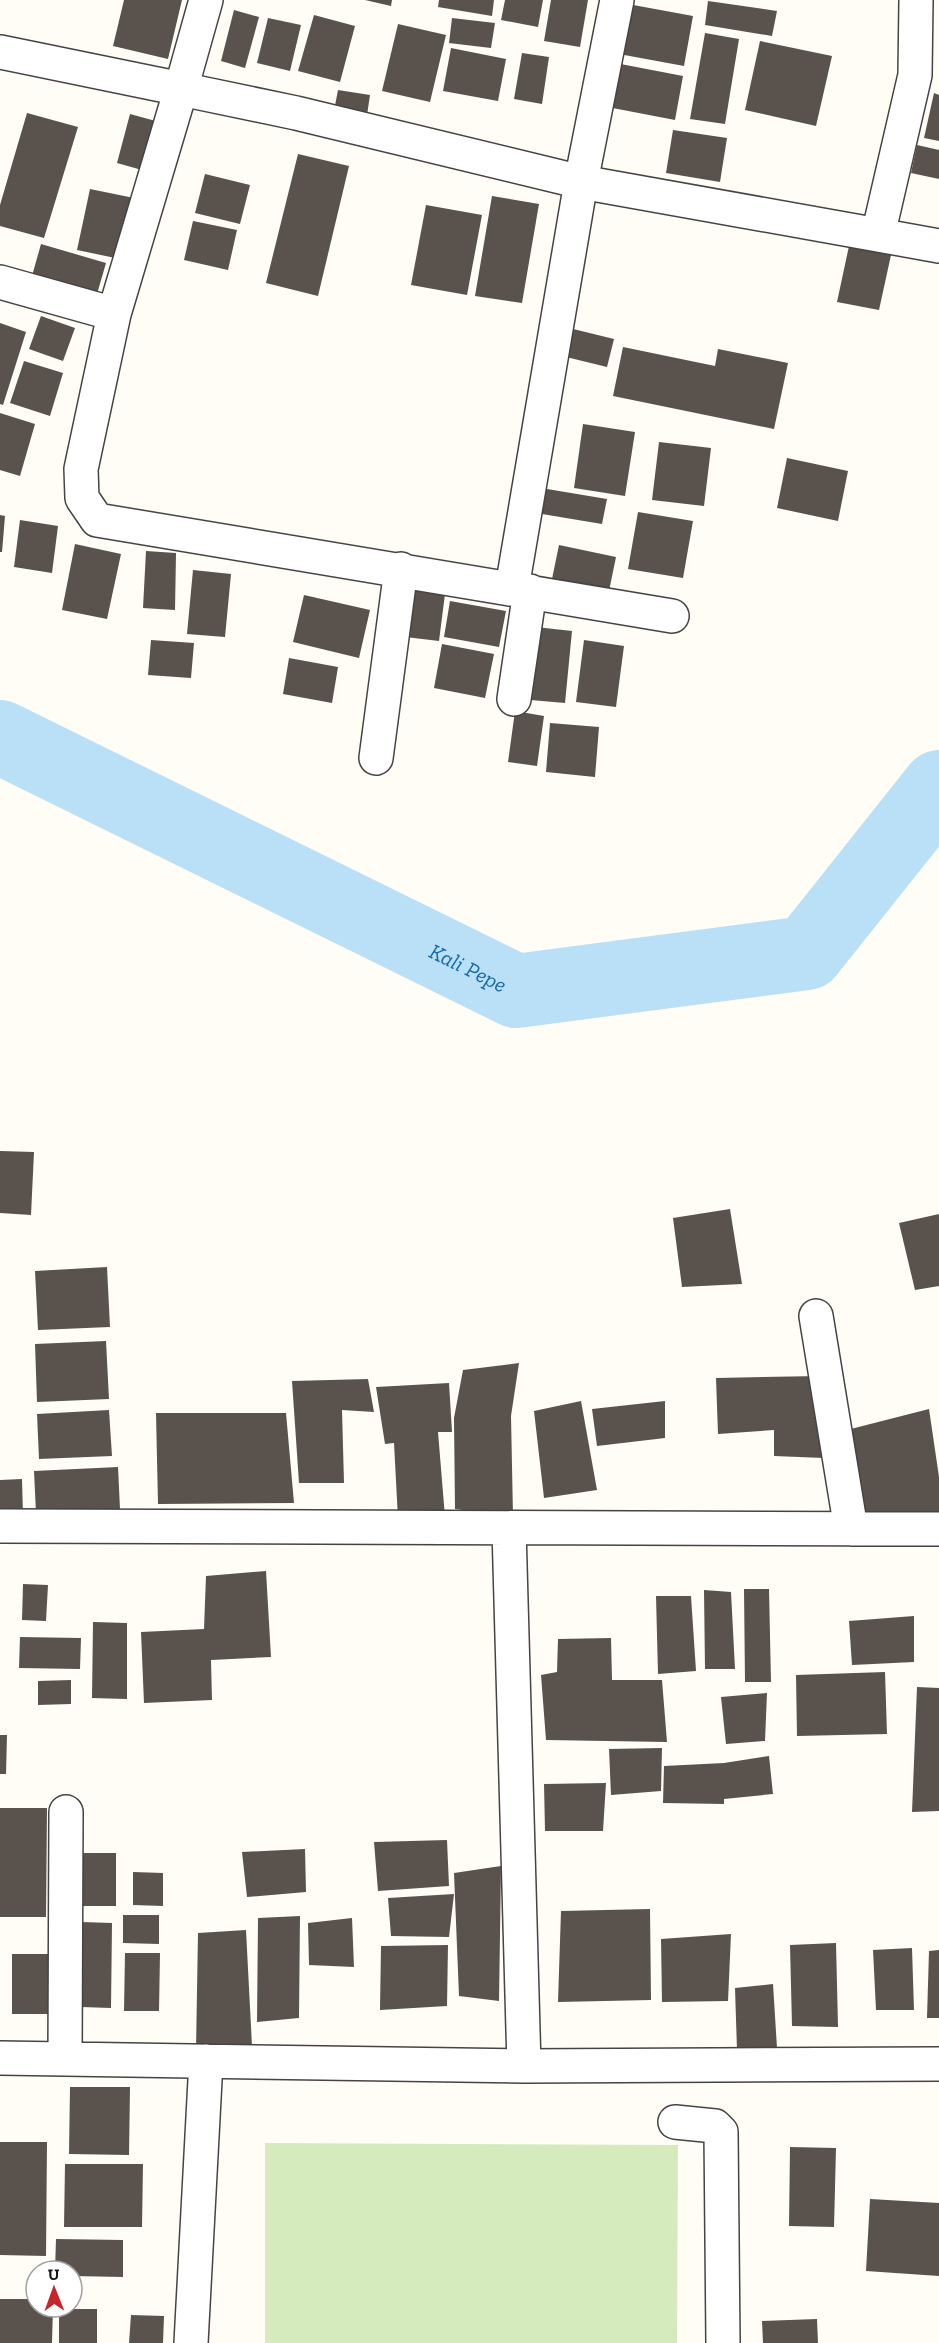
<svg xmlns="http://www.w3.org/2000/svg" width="939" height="2343" font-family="'Zilla Slab',serif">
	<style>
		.green { fill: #d5ebbd }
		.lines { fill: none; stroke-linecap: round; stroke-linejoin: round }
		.river { stroke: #b9e0f7; stroke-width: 74 }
		.building { fill: #5a524d }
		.street-casing { stroke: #444; stroke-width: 36 }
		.street { stroke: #fff; stroke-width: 33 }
		.labels { text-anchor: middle; stroke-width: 6; stroke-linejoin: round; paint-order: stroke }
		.water-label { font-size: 22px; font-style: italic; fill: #1768a6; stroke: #fff }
	</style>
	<rect width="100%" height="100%" fill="#fffdf5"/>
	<path class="green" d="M 265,2143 L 678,2145 L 677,2343 L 265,2343 Z"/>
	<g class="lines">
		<path class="river" id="s1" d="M 0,737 L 516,991 L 807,953 L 939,787"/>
	</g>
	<path class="building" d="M 124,0 L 182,0 L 168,59 L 113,46 Z
		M 365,0 L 392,0 L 391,6 Z
		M 439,0 L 494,0 L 492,16 L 438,7 Z
		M 505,0 L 543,0 L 538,27 L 501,20 Z
		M 551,0 L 588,0 L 580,47 L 544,41 Z
		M 708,1 L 777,11 L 772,36 L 705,25 Z
		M 617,2 L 693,16 L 684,66 L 608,52 Z
		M 234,10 L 259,17 L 245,68 L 221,61 Z
		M 314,15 L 355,26 L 340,82 L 298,71 Z
		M 268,18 L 301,25 L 290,71 L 257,63 Z
		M 452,18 L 495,23 L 491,48 L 449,43 Z
		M 398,24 L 446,35 L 430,102 L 382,91 Z
		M 705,33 L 739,39 L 725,124 L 690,119 Z
		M 760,41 L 832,56 L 816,126 L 745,110 Z
		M 451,48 L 506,59 L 498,101 L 443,91 Z
		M 522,53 L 549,57 L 542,104 L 514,99 Z
		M 605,61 L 683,76 L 675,120 L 597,105 Z
		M 338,90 L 370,95 L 366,122 L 333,116 Z
		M 934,93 L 939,95 L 939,141 L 924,138 Z
		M 27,113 L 78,127 L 44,238 L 0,226 L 0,205 Z
		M 130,114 L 163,123 L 149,172 L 117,163 Z
		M 673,130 L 727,138 L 720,182 L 666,173 Z
		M 917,145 L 939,150 L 939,179 L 911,173 Z
		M 298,154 L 349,166 L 318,296 L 266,283 Z
		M 205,174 L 250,185 L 240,224 L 195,213 Z
		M 90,189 L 134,198 L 120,259 L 77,250 Z
		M 492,196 L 539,204 L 522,303 L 475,296 Z
		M 426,205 L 482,215 L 467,295 L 411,285 Z
		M 193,221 L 237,230 L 228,270 L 184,260 Z
		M 41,244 L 106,263 L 95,301 L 30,283 Z
		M 849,246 L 891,255 L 879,310 L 837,302 Z
		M 41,316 L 75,328 L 63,361 L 29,349 Z
		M 0,323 L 26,332 L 3,405 L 0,404 Z
		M 565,327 L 614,339 L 607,367 L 558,355 Z
		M 623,347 L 715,366 L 718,349 L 788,363 L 774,429 L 613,396 Z
		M 24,361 L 63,373 L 50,416 L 10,403 Z
		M 0,413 L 35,424 L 20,476 L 0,470 Z
		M 583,424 L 635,432 L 625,496 L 574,488 Z
		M 659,442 L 711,448 L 704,506 L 652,500 Z
		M 787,458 L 848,471 L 838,521 L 777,508 Z
		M 541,488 L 607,499 L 602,524 L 536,513 Z
		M 638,512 L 693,521 L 683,578 L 628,569 Z
		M 0,515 L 5,516 L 2,552 L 0,552 Z
		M 20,520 L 58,526 L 52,573 L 14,567 Z
		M 75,544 L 121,554 L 107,619 L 62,610 Z
		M 559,545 L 616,557 L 609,591 L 552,579 Z
		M 146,551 L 176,553 L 175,610 L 143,608 Z
		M 193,570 L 231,574 L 225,637 L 187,634 Z
		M 404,588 L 445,594 L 439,641 L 397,636 Z
		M 304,595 L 370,610 L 359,658 L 293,642 Z
		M 450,601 L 506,611 L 499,647 L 444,637 Z
		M 527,626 L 572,631 L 565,703 L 519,699 Z
		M 151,640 L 194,643 L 191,678 L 148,675 Z
		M 584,640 L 624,646 L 616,707 L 576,702 Z
		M 442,644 L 494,654 L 485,698 L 434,688 Z
		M 289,658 L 338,667 L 332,703 L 283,694 Z
		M 515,711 L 544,716 L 537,766 L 508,762 Z
		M 550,723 L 599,727 L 595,777 L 546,772 Z
		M 0,1151 L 34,1152 L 31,1215 L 0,1213 Z
		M 730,1209 L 742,1284 L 682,1287 L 673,1218 Z
		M 939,1214 L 939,1286 L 915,1290 L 899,1223 Z
		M 107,1267 L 110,1327 L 38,1330 L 35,1271 Z
		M 106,1341 L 109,1399 L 37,1402 L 35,1344 Z
		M 519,1363 L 511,1416 L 513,1516 L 455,1509 L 454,1418 L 463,1370 Z
		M 820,1376 L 824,1458 L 774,1456 L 774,1430 L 718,1434 L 716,1378 Z
		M 368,1379 L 374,1412 L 342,1410 L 344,1483 L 299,1483 L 292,1381 Z
		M 449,1383 L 452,1432 L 438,1432 L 445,1517 L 398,1519 L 394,1443 L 385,1444 L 376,1387 Z
		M 581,1401 L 597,1490 L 544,1498 L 534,1411 Z
		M 665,1401 L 665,1438 L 597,1446 L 592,1409 Z
		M 929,1409 L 939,1477 L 939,1513 L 857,1522 L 839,1432 Z
		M 109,1410 L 112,1456 L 39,1459 L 37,1414 Z
		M 156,1413 L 286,1413 L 294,1503 L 158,1504 Z
		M 118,1467 L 120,1509 L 36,1513 L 34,1471 Z
		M 22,1479 L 23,1516 L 0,1517 L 0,1480 Z
		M 266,1571 L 271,1657 L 211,1660 L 212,1700 L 144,1703 L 141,1632 L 204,1629 L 206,1576 Z
		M 23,1584 L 48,1585 L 46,1621 L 22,1620 Z
		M 744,1589 L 769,1589 L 771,1682 L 745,1682 Z
		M 704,1590 L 731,1592 L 735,1669 L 705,1669 Z
		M 656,1596 L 691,1596 L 696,1671 L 658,1674 Z
		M 914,1616 L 914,1662 L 852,1665 L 849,1621 Z
		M 93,1622 L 127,1623 L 127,1699 L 92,1698 Z
		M 20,1637 L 81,1638 L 80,1669 L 19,1668 Z
		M 611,1638 L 612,1680 L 662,1680 L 667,1742 L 546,1740 L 541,1675 L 557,1672 L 558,1639 Z
		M 885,1672 L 887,1734 L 797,1736 L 796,1675 Z
		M 71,1680 L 71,1704 L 38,1705 L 38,1681 Z
		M 917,1687 L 939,1688 L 939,1811 L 912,1812 Z
		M 767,1693 L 765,1741 L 726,1744 L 721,1697 Z
		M 0,1735 L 7,1735 L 6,1774 L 0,1774 Z
		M 662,1748 L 661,1791 L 611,1795 L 609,1749 Z
		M 769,1756 L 773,1794 L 724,1799 L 724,1804 L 663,1803 L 664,1766 L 724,1763 Z
		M 606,1783 L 603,1831 L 545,1831 L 544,1784 Z
		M 0,1808 L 47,1808 L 46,1917 L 0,1917 Z
		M 447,1840 L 449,1886 L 378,1891 L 374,1842 Z
		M 305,1849 L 306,1892 L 247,1897 L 242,1852 Z
		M 83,1853 L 116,1853 L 116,1906 L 82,1906 Z
		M 501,1866 L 499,2001 L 459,1996 L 454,1873 Z
		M 133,1872 L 163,1873 L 163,1906 L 133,1905 Z
		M 454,1894 L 449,1937 L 391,1936 L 388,1898 Z
		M 650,1909 L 651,2000 L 558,2002 L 561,1911 Z
		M 123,1915 L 159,1915 L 159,1944 L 123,1943 Z
		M 300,1916 L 299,2018 L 257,2022 L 258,1918 Z
		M 352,1918 L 354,1967 L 309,1965 L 308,1923 Z
		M 81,1922 L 112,1923 L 111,2008 L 81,2007 Z
		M 246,1930 L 252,2046 L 196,2050 L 198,1933 Z
		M 731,1934 L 728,2001 L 662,2002 L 661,1939 Z
		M 836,1943 L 838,2027 L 792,2026 L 790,1945 Z
		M 448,1945 L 447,2006 L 380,2010 L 381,1946 Z
		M 912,1948 L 914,2010 L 876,2010 L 873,1950 Z
		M 939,1950 L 939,2018 L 927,2018 L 929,1951 Z
		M 125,1953 L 160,1953 L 159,2011 L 124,2011 Z
		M 12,1954 L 54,1954 L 53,2014 L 12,2014 Z
		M 773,1984 L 777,2048 L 737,2050 L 735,1988 Z
		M 70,2087 L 130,2087 L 129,2155 L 69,2154 Z
		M 0,2142 L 47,2142 L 46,2256 L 0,2255 Z
		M 790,2147 L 836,2148 L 834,2227 L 789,2226 Z
		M 65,2164 L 143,2164 L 142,2227 L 64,2227 Z
		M 870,2199 L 939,2203 L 939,2276 L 866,2271 Z
		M 56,2239 L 123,2240 L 123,2277 L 72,2276 L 72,2271 L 55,2271 Z
		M 0,2299 L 36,2299 L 36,2307 L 53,2307 L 52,2343 L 0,2343 Z
		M 59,2309 L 97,2309 L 97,2343 L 59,2343 Z
		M 131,2315 L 164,2316 L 163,2343 L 129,2343 Z
		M 817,2319 L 818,2343 L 763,2343 L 762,2321 Z"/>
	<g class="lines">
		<defs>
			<path id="street" d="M 206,0 L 181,89 L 296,113 L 581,182 L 878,235 L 915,75 L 916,0
				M 0,52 L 181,89 L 114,314
				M 878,235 L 939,246
				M 0,282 L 114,314 L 81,469 L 82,498 L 97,520 L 672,616
				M 512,588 L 581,182 L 617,0
				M 514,699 L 530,591
				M 376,758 L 401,569
				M 816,1316 L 851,1529
				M 0,1526 L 939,1529
				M 509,1529 L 524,2066
				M 0,2058 L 524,2066 L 939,2064
				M 65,2059 L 66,1812
				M 675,2122 L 715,2126 L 721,2132 L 723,2343
				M 191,2343 L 206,2061"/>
		</defs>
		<use href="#street" class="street-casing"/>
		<use href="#street" class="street"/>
	</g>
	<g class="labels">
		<g class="water-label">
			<text dy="8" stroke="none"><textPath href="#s1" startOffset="522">Kali Pepe</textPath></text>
		</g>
	</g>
	<g transform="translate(54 2289) rotate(359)"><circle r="28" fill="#ffffff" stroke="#a0a0a0" stroke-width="1.5"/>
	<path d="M0-4.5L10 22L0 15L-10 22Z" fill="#c4262e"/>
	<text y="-9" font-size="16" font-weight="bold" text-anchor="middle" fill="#111111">U</text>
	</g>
</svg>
